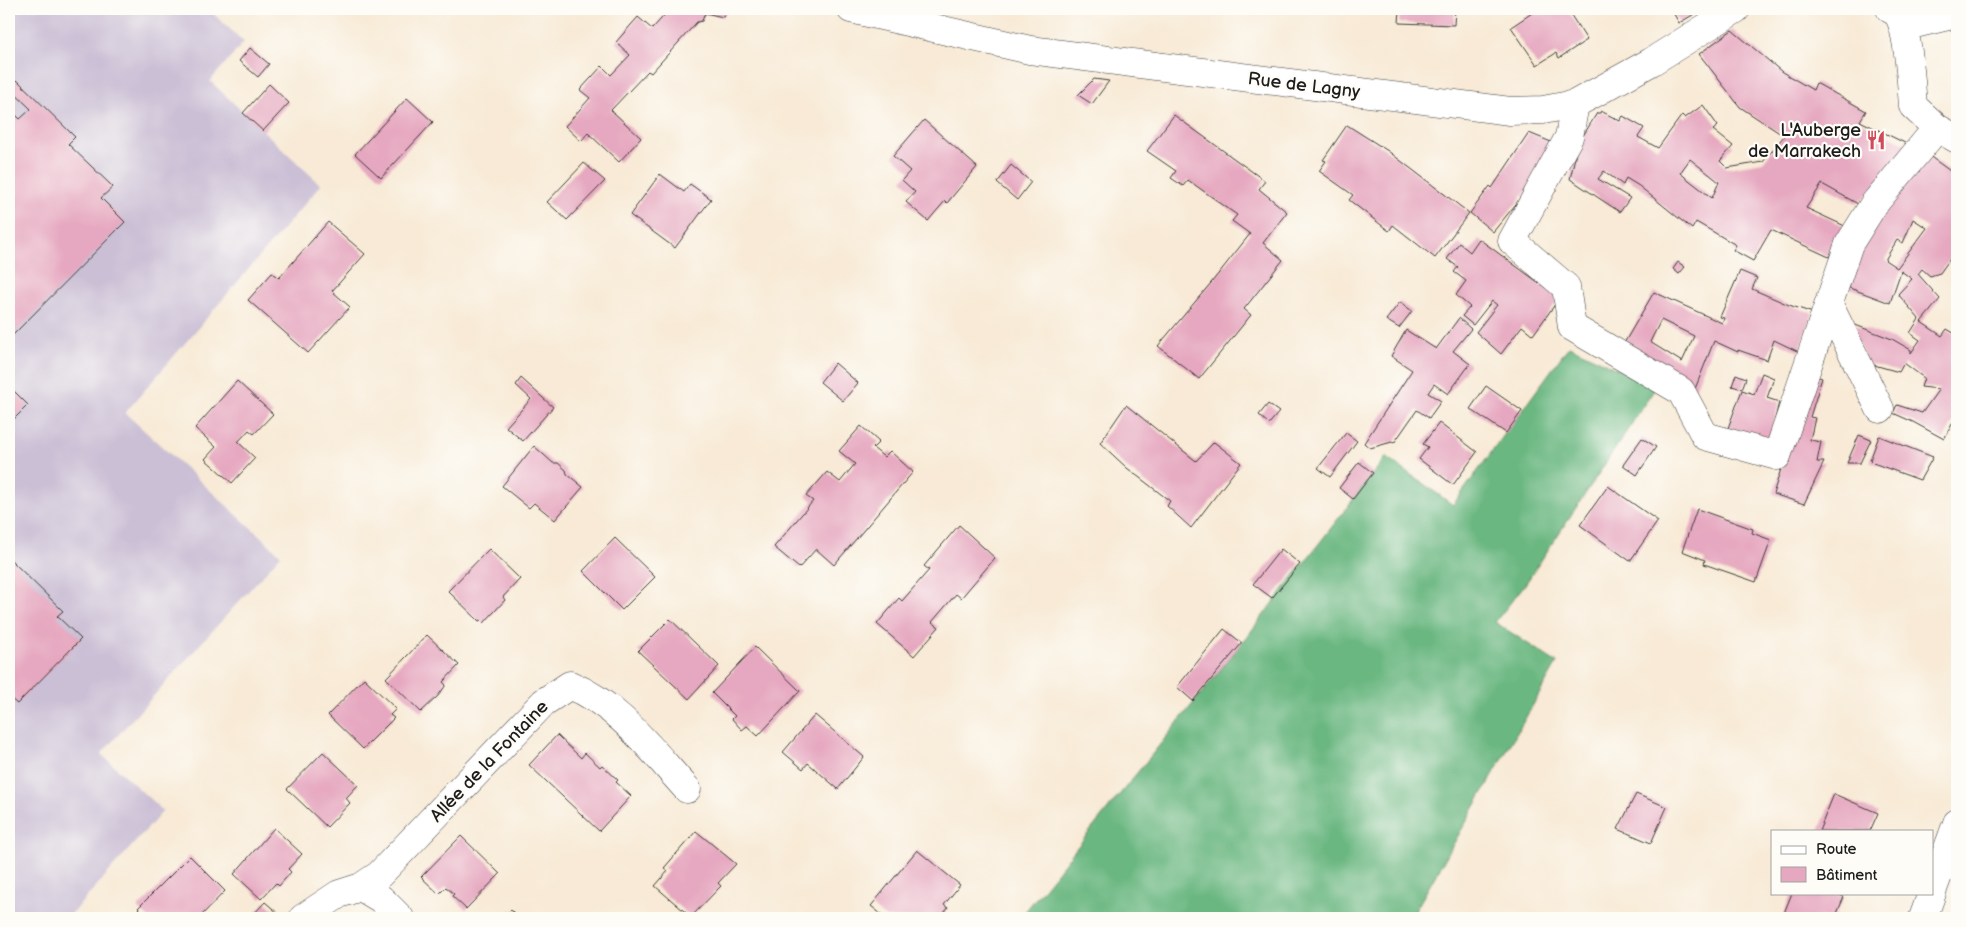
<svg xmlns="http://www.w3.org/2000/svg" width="1966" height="927" font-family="'Balsamiq Sans',sans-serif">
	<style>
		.industrial { fill: #cbbfd5 }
		.forest { fill: #6ab781; stroke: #436a4e }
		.building { fill: #e6a8c0; fill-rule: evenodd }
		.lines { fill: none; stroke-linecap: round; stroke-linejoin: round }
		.minor-casing { stroke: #3d3b38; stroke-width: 29 }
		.minor { stroke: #fff; stroke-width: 28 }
		.labels { text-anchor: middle; stroke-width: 4.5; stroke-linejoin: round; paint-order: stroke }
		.street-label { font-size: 18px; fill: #1c1c1c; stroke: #fdfcf7 }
		.poi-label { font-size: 18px; fill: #1c1c1c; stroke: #fdfcf7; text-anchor: end }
	</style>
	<rect width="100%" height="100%" fill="#fdfcf7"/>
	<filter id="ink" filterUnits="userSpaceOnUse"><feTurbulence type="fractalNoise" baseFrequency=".02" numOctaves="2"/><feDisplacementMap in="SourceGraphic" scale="10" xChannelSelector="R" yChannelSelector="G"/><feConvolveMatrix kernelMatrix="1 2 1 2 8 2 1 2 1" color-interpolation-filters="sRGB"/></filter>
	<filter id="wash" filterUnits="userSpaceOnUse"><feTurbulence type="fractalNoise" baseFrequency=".0096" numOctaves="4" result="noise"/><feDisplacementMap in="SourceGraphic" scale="20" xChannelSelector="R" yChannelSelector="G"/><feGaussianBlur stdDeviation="1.12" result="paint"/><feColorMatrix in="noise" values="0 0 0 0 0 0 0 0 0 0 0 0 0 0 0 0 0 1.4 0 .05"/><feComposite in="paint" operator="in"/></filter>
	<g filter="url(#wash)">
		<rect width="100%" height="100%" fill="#f8ead6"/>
		<path class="industrial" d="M 9,9 L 208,9 L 244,42 L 210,81 L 321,185 L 125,413 L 281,555 L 101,754 L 163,811 L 68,918 L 9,918 Z"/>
		<path class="forest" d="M 1569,346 L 1656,387 L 1526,583 L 1495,622 L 1557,663 L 1411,918 L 1020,918 L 1242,643 L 1386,457 L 1453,505 Z"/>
		<g id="blocks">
			<path class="building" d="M 670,9 L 729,9 L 723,17 L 705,13 L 702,21 L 697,22 L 651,73 L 648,71 L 611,110 L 641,138 L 619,162 L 588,133 L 581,141 L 565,126 L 590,98 L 580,90 L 602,66 L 611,75 L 630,55 L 616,42 L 638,17 L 652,29 Z
				M 1400,9 L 1455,9 L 1454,25 L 1399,23 Z
				M 1538,9 L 1567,9 L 1587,40 L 1559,58 L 1556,53 L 1537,65 L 1511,27 Z
				M 1671,9 L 1703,9 L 1679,23 Z
				M 1732,30 L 1782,72 L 1813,90 L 1816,83 L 1866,111 L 1860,121 L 1913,147 L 1858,204 L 1822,184 L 1806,208 L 1847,227 L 1829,257 L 1771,230 L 1753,261 L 1733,250 L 1736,245 L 1696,222 L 1692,229 L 1639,186 L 1626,178 L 1623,185 L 1604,171 L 1598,179 L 1630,198 L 1620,212 L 1570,179 L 1578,144 L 1597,113 L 1600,113 L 1601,111 L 1620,121 L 1623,116 L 1644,128 L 1638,137 L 1658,148 L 1682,115 L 1685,118 L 1703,105 L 1718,126 L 1713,130 L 1733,146 L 1720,161 L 1727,168 L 1763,162 L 1784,136 L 1740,107 L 1699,54 ZM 1690,159 L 1719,182 L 1712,198 L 1680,173 Z
				M 250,48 L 269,64 L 258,77 L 239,61 Z
				M 1094,79 L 1109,81 L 1092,104 L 1078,95 Z
				M 17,80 L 75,137 L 68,144 L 113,187 L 101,198 L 125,222 L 9,339 L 9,108 L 20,119 L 31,109 L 9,88 Z
				M 269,84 L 289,103 L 263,131 L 243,113 Z
				M 407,98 L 433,122 L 381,178 L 355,154 Z
				M 1174,115 L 1265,181 L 1259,189 L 1287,212 L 1263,243 L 1283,260 L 1244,309 L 1251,315 L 1199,379 L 1158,346 L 1211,283 L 1250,234 L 1232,221 L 1237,215 L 1188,180 L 1183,186 L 1171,178 L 1176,171 L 1147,151 Z
				M 924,120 L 977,167 L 947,203 L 945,201 L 928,221 L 906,202 L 915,192 L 902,180 L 910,171 L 893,156 Z
				M 1347,125 L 1388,151 L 1469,213 L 1435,258 L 1393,225 L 1389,231 L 1349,200 L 1353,195 L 1319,171 L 1326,161 L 1323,160 Z
				M 1529,133 L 1556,144 L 1525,193 L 1493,232 L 1470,213 L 1490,186 L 1492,188 Z
				M 1928,155 L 1957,176 L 1957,260 L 1952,256 L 1940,273 L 1930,276 L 1922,269 L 1918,274 L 1940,299 L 1921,322 L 1942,336 L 1947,329 L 1957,335 L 1957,415 L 1944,439 L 1913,422 L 1893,413 L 1897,405 L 1922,413 L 1939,389 L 1921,387 L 1924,378 L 1904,363 L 1899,372 L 1867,363 L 1850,323 L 1892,339 L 1911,350 L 1911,353 L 1920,340 L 1910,333 L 1919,319 L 1898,294 L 1912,279 L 1901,271 L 1890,303 L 1847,287 L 1849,266 L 1883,211 ZM 1913,219 L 1927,228 L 1897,268 L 1885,260 L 1897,240 L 1903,243 Z
				M 584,163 L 605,181 L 567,220 L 547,202 Z
				M 1011,165 L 1031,182 L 1017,200 L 997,183 Z
				M 660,174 L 684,192 L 690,184 L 711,199 L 675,248 L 630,215 Z
				M 328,222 L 365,254 L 332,291 L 350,307 L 308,353 L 248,300 L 272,273 L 279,278 Z
				M 1479,239 L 1557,296 L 1556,303 L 1533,335 L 1522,326 L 1501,354 L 1476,332 L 1497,305 L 1492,301 L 1473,325 L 1462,316 L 1470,307 L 1456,295 L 1466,281 L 1454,272 L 1458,267 L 1447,259 L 1459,243 L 1470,252 Z
				M 1678,262 L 1685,267 L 1679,274 L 1673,269 Z
				M 1740,271 L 1757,278 L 1752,289 L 1789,305 L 1813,313 L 1799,352 L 1774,340 L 1767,360 L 1738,350 L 1738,352 L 1714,341 L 1695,389 L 1623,345 L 1654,292 L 1722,323 L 1724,318 L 1720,317 ZM 1661,320 L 1694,336 L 1682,362 L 1650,342 Z
				M 1400,302 L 1412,311 L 1399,328 L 1386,320 Z
				M 1459,318 L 1471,329 L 1453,351 L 1470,364 L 1448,394 L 1434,384 L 1428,393 L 1441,401 L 1429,418 L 1417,410 L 1394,443 L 1392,442 L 1370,448 L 1364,443 L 1412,370 L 1391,356 L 1406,330 L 1436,349 Z
				M 835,363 L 858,383 L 843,401 L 820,382 Z
				M 1762,373 L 1774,378 L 1767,398 L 1779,402 L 1769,444 L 1728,428 L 1742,390 L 1754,394 Z
				M 1736,374 L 1746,378 L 1742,389 L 1732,386 Z
				M 1811,375 L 1822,378 L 1810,417 L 1815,418 L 1810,440 L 1821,442 L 1817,462 L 1824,462 L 1804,504 L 1773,494 Z
				M 521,378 L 553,407 L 523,441 L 506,427 L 531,399 L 516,385 Z
				M 237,381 L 273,414 L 254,434 L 249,430 L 238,442 L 255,458 L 232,483 L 205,459 L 216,447 L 195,428 Z
				M 9,386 L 28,405 L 9,424 Z
				M 1486,386 L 1522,411 L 1506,433 L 1470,409 Z
				M 1268,404 L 1279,412 L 1269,424 L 1259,415 Z
				M 1126,405 L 1196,461 L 1214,442 L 1241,463 L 1191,528 L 1167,506 L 1170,501 L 1127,468 L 1100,443 Z
				M 1439,423 L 1477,452 L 1453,485 L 1419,459 L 1428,447 L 1423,444 Z
				M 861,426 L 879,442 L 873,448 L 884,457 L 890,451 L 913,472 L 834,565 L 816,549 L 799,568 L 774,547 L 813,501 L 806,496 L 827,472 L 840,482 L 855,464 L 839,451 Z
				M 1346,433 L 1357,441 L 1330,477 L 1318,468 Z
				M 1859,435 L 1871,440 L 1860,463 L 1847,463 Z
				M 1879,436 L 1933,457 L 1920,480 L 1873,463 L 1870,460 Z
				M 1642,438 L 1656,447 L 1637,475 L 1623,465 Z
				M 534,446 L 553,463 L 558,463 L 566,470 L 567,474 L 583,487 L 555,520 L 534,503 L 529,508 L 502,486 Z
				M 1359,462 L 1373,473 L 1353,499 L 1339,488 Z
				M 1608,486 L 1658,521 L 1630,561 L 1580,525 Z
				M 1697,509 L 1753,529 L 1752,533 L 1771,540 L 1756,582 L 1704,564 L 1705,560 L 1682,551 Z
				M 959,525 L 995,558 L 961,598 L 956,594 L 932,622 L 939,627 L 914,656 L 877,624 L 899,598 L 902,601 L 929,570 L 924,566 Z
				M 615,538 L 655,577 L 622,610 L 583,571 Z
				M 489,549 L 520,579 L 503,597 L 505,600 L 484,623 L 481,620 L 479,621 L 448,591 Z
				M 1281,549 L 1300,564 L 1272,598 L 1253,584 Z
				M 9,558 L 63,611 L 57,616 L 81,639 L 17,704 L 9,697 Z
				M 670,619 L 719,666 L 689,699 L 638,651 Z
				M 1224,629 L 1242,643 L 1193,701 L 1177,687 Z
				M 427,635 L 459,665 L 443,682 L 446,685 L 438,696 L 421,712 L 386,678 Z
				M 755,647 L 800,691 L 758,736 L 747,726 L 742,730 L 732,719 L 735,716 L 712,693 Z
				M 364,678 L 396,709 L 390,715 L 394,718 L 363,749 L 328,715 Z
				M 815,715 L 864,757 L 838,789 L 808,763 L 803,769 L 783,752 Z
				M 557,735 L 581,758 L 585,753 L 600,767 L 602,765 L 618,780 L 616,782 L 631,796 L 599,831 L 529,765 Z
				M 323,752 L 358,785 L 346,798 L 350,803 L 327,827 L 287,789 Z
				M 1636,794 L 1667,807 L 1651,843 L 1618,829 Z
				M 1834,794 L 1878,813 L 1870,831 L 1819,831 Z
				M 274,828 L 302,854 L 288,869 L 291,872 L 279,886 L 276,883 L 261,899 L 234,874 Z
				M 696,831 L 736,864 L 718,883 L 721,886 L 691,917 L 655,886 L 668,871 L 664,868 Z
				M 461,836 L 500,874 L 466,909 L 452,896 L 454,894 L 446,887 L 439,894 L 421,877 Z
				M 917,850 L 960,885 L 944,905 L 948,908 L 940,918 L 886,918 L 871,906 Z
				M 190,856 L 225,891 L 199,918 L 149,918 L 138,908 Z
				M 1792,893 L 1836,893 L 1844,897 L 1835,918 L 1782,918 Z
				M 265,902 L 279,914 L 275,918 L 250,918 Z
				M 511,910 L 519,918 L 503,918 Z"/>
		</g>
	</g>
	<g filter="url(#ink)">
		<use href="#blocks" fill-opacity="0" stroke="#3d3b38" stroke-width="1"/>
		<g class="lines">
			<defs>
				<path id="minor" d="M 851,9 L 1030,50 L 1510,111 L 1543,110 L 1575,104 L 1651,62 L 1736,9
					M 1890,9 C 1894,11 1897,13 1899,16 C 1909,36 1911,83 1913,106 L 1937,128 L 1957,139
					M 1903,27 L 1957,14
					M 1575,104 L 1569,137 L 1512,241 L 1566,287 L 1572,327 L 1681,391 L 1705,436 L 1777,456 L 1849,244 L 1874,204 L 1937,128
					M 1829,305 L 1880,409
					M 361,887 L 381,899 L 400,918
					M 1932,892 L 1957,823
					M 303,918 L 339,894 L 361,887 L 379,875 L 544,702 L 570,685 C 619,705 652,751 687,789
					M 1923,918 L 1932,893"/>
			</defs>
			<use href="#minor" class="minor-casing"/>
			<use href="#minor" class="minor"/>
		</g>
	</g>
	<defs>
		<symbol id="restaurant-bare" viewBox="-9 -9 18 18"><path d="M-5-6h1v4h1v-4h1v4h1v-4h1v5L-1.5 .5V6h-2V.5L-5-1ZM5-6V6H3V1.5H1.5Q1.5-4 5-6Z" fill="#d1495b" stroke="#fdfcf7" stroke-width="2.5" paint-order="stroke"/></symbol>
	</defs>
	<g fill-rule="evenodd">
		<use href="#restaurant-bare" x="1862" y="126" width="28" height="28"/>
	</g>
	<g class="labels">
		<g class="street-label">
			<text transform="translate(1304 85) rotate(7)" y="6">Rue de Lagny</text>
			<text transform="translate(489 761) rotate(-46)" y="6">Allée de la Fontaine</text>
		</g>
		<g class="poi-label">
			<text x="1861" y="136">L'Auberge<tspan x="1861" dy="21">de Marrakech</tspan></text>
		</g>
	</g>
	<rect width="1966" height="927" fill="none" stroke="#fdfcf7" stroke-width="30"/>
	<rect x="1771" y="830" width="162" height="65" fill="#fdfcf7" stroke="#a3a29f"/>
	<rect x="1781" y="846" width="25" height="8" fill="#ffffff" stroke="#a3a29f"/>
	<text x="1816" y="854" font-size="15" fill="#1c1c1c">Route</text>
	<rect x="1781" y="867" width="25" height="15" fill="#e6a8c0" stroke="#a3a29f"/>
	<text x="1816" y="880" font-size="15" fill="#1c1c1c">Bâtiment</text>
</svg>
